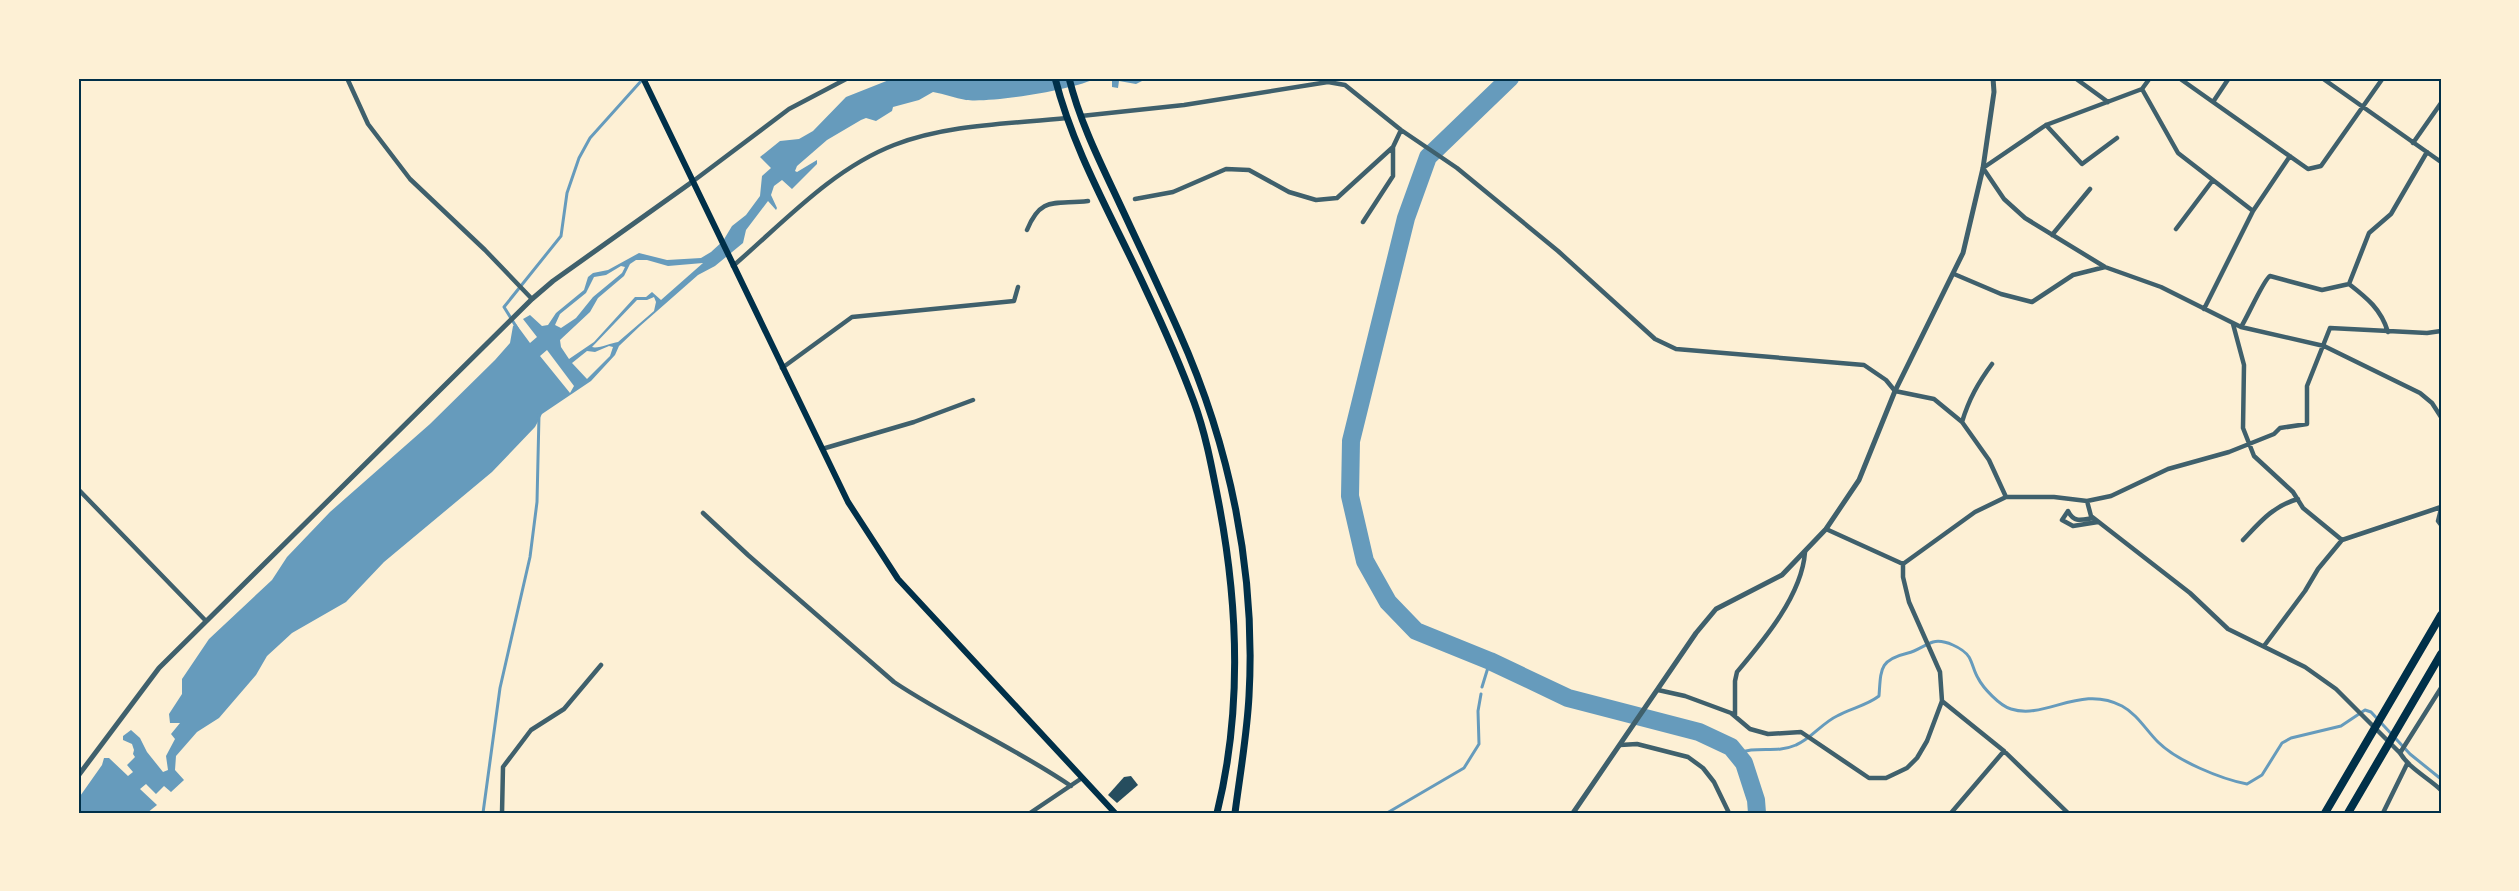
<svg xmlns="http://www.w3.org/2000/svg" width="2519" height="891" font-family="'Alegreya Sans',sans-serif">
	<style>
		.water { fill: #669bbc; fill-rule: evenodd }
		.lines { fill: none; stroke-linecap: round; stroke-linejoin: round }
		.stream { stroke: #669bbc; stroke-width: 3 }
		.river { stroke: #669bbc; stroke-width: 18 }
		.building { fill: #264d5e }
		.minor { stroke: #3f606c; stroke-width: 4.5 }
		.tertiary { stroke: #3f606c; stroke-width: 5 }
		.secondary { stroke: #003049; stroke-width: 6 }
		.primary { stroke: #003049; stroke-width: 7 }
		.trunk { stroke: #003049; stroke-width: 8 }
		.neatline { fill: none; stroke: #003049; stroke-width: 2 }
	</style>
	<rect width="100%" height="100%" fill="#fdf0d5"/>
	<path class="water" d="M 894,78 L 1096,78 C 1075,90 990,103 966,100 C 955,98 944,94 933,92 L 919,100 L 893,107 L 892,111 L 876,121 L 866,118 L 861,120 L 827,140 L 797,166 L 795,171 L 797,172 L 817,160 L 817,164 L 792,189 L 782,180 L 774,186 L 771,195 L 777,208 L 776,210 L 768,201 L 746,230 L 743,243 L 715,266 L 698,275 L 640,326 L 619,346 L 615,355 L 591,381 L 542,414 L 535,427 L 492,472 L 384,562 L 346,602 L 292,633 L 279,645 L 267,656 L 256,675 L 219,718 L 197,732 L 176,756 L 175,770 L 184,780 L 171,792 L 164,786 L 156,794 L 146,784 L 140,789 L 157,805 L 147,813 L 78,813 L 78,799 L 102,765 L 104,758 L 109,758 L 128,776 L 133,772 L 127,765 L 135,757 L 133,754 L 134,750 L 132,744 L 123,740 L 123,736 L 131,730 L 140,738 L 147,752 L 163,772 L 168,770 L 166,756 L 175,739 L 171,734 L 180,723 L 170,723 L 169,714 L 182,694 L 182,679 L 209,639 L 272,580 L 287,557 L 330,512 L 430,424 L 495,360 L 510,343 L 513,326 L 516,324 L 530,343 L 537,337 L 523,319 L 530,315 L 542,326 L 548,325 L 556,313 L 584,290 L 588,277 L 593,273 L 608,270 L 639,253 L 667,260 L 701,258 L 711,252 L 723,241 L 732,226 L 746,215 L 760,196 L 762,176 L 771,168 L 760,157 L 780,141 L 799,139 L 813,131 L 846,97 ZM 636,260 L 647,260 L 668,266 L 703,263 L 661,300 L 652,292 L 646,297 L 635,297 L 594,342 L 569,359 L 561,347 L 560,340 L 590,312 L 598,298 L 624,276 L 630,264 ZM 621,266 L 625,267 L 622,273 L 593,297 L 576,318 L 561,328 L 555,325 L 560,314 L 586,293 L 594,277 L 606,275 ZM 654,297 L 656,302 L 654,311 L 618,342 C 611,343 598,349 592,347 L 637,300 L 647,300 ZM 609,346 L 613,347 L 610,356 L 587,379 L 572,363 L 587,351 L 595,352 ZM 547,350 L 574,386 L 570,393 L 540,356 Z
		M 1112,78 L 1148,78 L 1136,84 L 1119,81 L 1118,88 L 1112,87 Z"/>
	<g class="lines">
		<path class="stream" d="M 517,328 L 504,307 L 561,236 L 567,193 L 579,158 L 590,138 L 642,80
			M 1482,687 L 1490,661
			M 1737,754 C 1755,745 1776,754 1796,745 C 1811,739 1822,723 1837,716 C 1851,708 1866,706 1879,696 C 1881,669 1879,660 1908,653 C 1917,651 1924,645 1933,642 C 1944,639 1963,648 1969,657 C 1973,664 1974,672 1978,678 C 1983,688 2000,706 2011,709 C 2046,720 2080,684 2122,706 C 2137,714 2146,730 2158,742 C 2177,761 2221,779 2247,784 L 2262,775 L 2282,743 L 2291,738 L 2341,726 L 2365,710 L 2371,712 L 2410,754 L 2441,779
			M 483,813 L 500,688 L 530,557 L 537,502 L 539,415
			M 1387,813 L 1464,768 L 1479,744 L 1478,711 L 1481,694"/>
		<path class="river" d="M 1510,78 L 1428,157 L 1406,218 L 1351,441 L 1350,496 L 1365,561 L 1388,602 L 1416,631 L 1490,661 L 1568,698 L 1699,732 L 1731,747 L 1744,763 L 1756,800 L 1757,813"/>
	</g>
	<path class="building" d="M 1131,776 L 1138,785 L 1117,803 L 1108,795 L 1124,777 Z"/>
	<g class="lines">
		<path class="minor" d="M 347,78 L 368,124 L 410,179 L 485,250 L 532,299
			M 2075,78 L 2108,102
			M 2150,78 L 2142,89 L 2046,125 L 1983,168 L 2004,199 L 2025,218 L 2105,267 L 2161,287 L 2241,327 L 2324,346 L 2420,393 L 2432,403 L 2441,417
			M 2179,78 L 2308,169 L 2321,166 L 2383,78
			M 2322,78 L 2441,162
			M 2142,89 L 2178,153 L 2253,211
			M 2213,102 L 2229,78
			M 1081,116 L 1184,105 L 1328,82 L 1345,85 L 1401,130 L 1457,168 L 1558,251 L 1655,339 L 1676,349 L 1864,365 L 1886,380 L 1895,391 L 1934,399 L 1962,422 L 1989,460 L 2006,497
			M 2046,125 L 2082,164 L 2117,138
			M 2413,143 L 2441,103
			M 692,182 L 789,109 L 848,78
			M 1135,199 L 1173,192 L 1226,169 L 1249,170 L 1289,192 L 1316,200 L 1337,198 L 1393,147
			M 1363,222 L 1393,176 L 1393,147 L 1401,130
			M 2176,229 L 2213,180
			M 1027,230 C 1041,195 1056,205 1088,201
			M 2052,235 L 2090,189
			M 733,266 C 783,223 832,169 894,145 C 948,124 1010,124 1067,118
			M 1954,274 L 2001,294 L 2032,302 L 2073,275 L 2105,267
			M 2204,309 L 2253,211 L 2290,156
			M 2233,324 L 2244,365 L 2243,428 L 2254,456 L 2293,492 L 2303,508 L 2342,540
			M 2241,327 C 2247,318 2264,279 2270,276 L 2322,290 L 2349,284
			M 2388,332 C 2381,309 2367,298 2349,284 L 2369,233 L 2391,214 L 2427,152
			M 782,368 L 852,317 L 1014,301 L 1018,287
			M 1962,422 C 1969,399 1978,383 1992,364
			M 822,449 L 914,422 L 973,400
			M 78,489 L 206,621
			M 2087,501 L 2091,516 L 2190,593 L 2228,629 L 2305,667 L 2336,689 L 2400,753 C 2410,769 2427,777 2441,790
			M 2441,509 L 2438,521 L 2441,525
			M 703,513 L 748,555 L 894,682 C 951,720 1014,747 1071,786
			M 2093,518 C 2081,520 2074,523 2068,511 L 2062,520 L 2073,526 L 2098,522
			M 1826,529 L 1903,564
			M 2243,540 C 2260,522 2273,506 2298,499
			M 2264,646 L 2305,591 L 2318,569 L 2342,540 L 2441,507
			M 1658,690 L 1685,696 L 1731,713 L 1750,729 L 1768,734 L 1801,732 L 1869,778 L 1886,778 L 1907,768 L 1917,758 L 1927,741 L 1942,701 L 1940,672 L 1909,602 L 1903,577 L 1903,564 L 1975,512 L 2006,497 L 2054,497 L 2087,501 L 2111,496 L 2168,469 L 2229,452 L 2274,434 L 2280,428 L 2307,424 L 2307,386 L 2330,328 L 2427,333 L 2441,331
			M 1942,701 L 2004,751 L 2068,813
			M 1735,716 L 1735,681 L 1737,672 C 1764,640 1802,595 1805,552
			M 1620,745 L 1637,744 L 1688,757 L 1703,768 L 1714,782 L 1729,813
			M 2400,753 L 2441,688
			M 502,813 L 503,767 L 531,730 L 564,709 L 601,665
			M 1030,813 L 1082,778
			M 1951,813 L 2004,751
			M 2383,813 L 2407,764"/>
		<path class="tertiary" d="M 78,776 L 159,668 L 532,299 L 553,281 L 692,182
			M 1573,813 L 1696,633 L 1716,609 L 1782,575 L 1826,529 L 1859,480 L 1895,391 L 1963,253 L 1983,168 L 1994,92 L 1993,78"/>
		<path class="secondary" d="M 643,78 L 848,502 L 898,579 L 1115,813"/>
		<path class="primary" d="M 1055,78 C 1074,153 1114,220 1146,290 C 1163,326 1180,364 1194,402 C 1205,432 1211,463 1217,494 C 1238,599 1243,708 1217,813
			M 1069,78 C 1079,119 1098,158 1116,196 C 1137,241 1159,287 1179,332 C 1230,446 1256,571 1249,696 C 1247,735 1240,774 1235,813"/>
		<path class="trunk" d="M 2325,813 L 2441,615
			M 2348,813 L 2441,654"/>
	</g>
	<rect width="2519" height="891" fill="none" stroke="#fdf0d5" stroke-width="159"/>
	<rect x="80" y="80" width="2360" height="732" class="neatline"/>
</svg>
